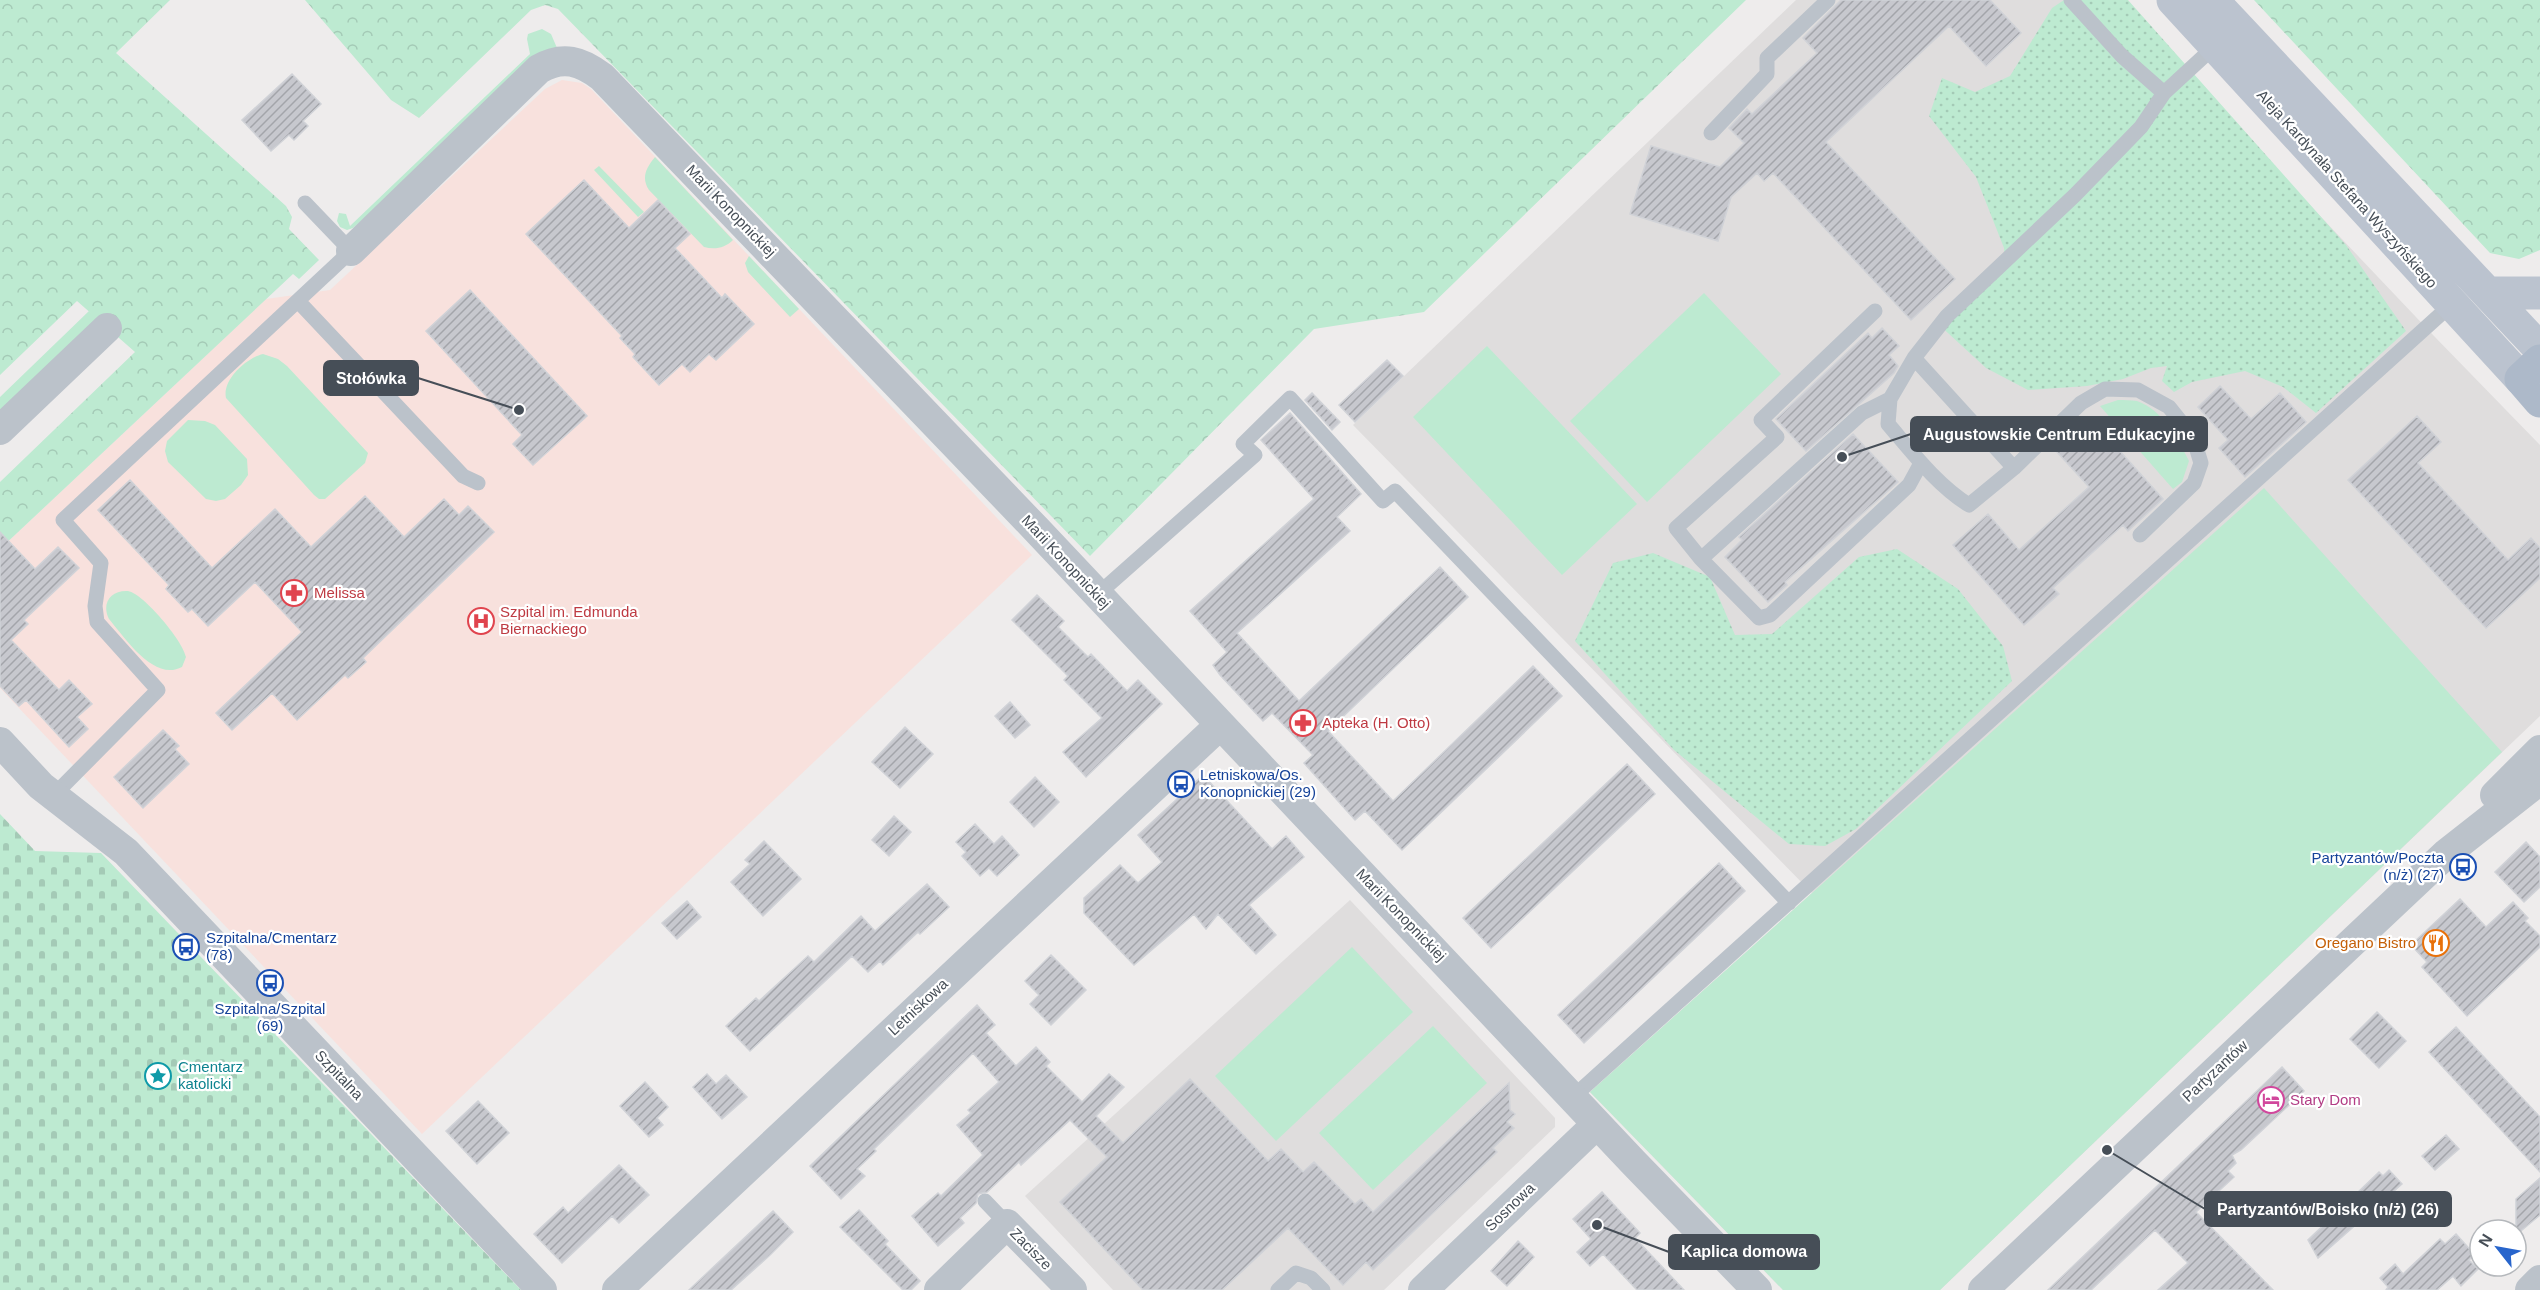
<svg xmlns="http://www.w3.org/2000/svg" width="2540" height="1290" font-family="Arial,sans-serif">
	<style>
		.education { fill: #dfdddd }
		.medical { fill: #f8e1dd }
		.grass { fill: #bdead1 }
		.forest { fill: url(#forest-crowns) }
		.cemetery { fill: url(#cemetery-stones) }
		.park { fill: url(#park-dots) }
		.building { fill: url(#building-hatch); stroke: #d0d2d7; stroke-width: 1.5 }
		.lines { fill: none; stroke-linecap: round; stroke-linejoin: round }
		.service { stroke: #bbc2ca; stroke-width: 15 }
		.minor { stroke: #bbc2ca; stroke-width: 30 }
		.secondary { stroke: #bbc3cf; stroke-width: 33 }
		.primary { stroke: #adb9c9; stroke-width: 33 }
		.labels { text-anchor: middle; stroke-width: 4.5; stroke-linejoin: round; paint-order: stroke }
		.street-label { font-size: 15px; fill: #464e57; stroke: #fff }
		.health-label { font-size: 15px; fill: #be3a42; stroke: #fff; text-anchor: start }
		.transit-label { font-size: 15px; fill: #164399; stroke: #fff; text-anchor: start }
		.food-label { font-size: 15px; fill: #c56008; stroke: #fff; text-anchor: end }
		.culture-label { font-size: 15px; fill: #0d838f; stroke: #fff; text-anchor: start }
		.hotel-label { font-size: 15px; fill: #b23c85; stroke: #fff; text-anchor: start }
		.leader { fill: none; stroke: #464e57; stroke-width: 2 }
		.callout-dot { fill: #464e57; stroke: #fff; stroke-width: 2 }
		.callout { fill: #464e57; stroke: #464e57; stroke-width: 2 }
		.callout-label { font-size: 16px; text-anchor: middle; font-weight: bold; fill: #fff }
	</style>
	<defs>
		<pattern id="forest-crowns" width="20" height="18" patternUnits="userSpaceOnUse" patternTransform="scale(1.5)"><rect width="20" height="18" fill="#bdead1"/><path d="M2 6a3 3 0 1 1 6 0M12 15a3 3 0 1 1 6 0" fill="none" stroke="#a4cab6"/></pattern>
		<pattern id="cemetery-stones" width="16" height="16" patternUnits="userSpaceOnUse" patternTransform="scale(1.5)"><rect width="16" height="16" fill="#bdead1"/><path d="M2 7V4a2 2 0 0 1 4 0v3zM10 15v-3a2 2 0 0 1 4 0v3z" fill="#a4cab6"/></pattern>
		<pattern id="park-dots" width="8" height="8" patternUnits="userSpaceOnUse" patternTransform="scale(1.5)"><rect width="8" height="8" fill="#bdead1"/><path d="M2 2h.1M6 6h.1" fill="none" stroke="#a4cab6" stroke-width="1.8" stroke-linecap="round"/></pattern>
		<pattern id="building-hatch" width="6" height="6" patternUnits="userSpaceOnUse" patternTransform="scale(1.5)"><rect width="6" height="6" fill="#c7c8ce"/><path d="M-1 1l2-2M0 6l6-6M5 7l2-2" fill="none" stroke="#a3a5aa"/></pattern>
	</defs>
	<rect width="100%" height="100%" fill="#eeecec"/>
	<path class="education" d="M 1796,0 L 2115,0 L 2434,336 L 2540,445 L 2540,716 L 1940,1290 L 1783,1290 L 1590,1092 L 1812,893 L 1353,425 Z
		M 1350,900 L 1555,1118 L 1555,1127 L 1384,1290 L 1113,1290 L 1025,1196 Z"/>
	<path class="medical" d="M 562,80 L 582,83 L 591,89 L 1032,555 L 422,1134 L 0,688 L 0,549 L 266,299 L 330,290 L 545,89 Z"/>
	<path class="grass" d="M 542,29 L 551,34 L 557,48 L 353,228 L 347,230 L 340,227 L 337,221 L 339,213 L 346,214 L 350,226 L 530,54 L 527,39 L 528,34 Z
		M 655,157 L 733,240 C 725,248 715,250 704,247 L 649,190 C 641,178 646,168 655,157 Z
		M 599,166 L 644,212 L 638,217 L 594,170 Z
		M 749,256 L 799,309 L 790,317 L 748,272 L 745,263 Z
		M 1704,293 L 1781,374 L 1647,502 L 1570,421 Z
		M 89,311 L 98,318 L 0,412 L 0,397 Z
		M 1487,346 L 1637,504 L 1562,575 L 1413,417 Z
		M 263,354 L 278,359 L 287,366 L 368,453 L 365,463 L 325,499 L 319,499 L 314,495 L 226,398 C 222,380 246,358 263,354 Z
		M 2118,400 C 2124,400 2131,400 2137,401 C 2163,410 2178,439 2189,461 L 2182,482 L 2173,489 L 2100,406 Z
		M 188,420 L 205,421 L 215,425 L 247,459 L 248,475 L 241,485 L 225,499 L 216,501 L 206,499 L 168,462 L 165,451 L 167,441 Z
		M 2264,488 L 2502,752 L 1940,1290 L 1783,1290 L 1590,1092 Z
		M 128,591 C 144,594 183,641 186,657 L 182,667 C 154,682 125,638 109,619 C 101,603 111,590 128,591 Z
		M 1352,947 L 1413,1012 L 1276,1141 L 1215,1076 Z
		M 1433,1026 L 1487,1083 L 1373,1190 L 1319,1133 Z"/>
	<path class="forest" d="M 0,0 L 170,0 L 116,53 L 286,206 L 292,217 L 289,229 L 319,260 L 299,279 L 293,274 L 0,549 L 0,482 L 135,352 L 77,301 L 0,375 Z
		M 305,0 L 1746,0 L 1424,312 L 1314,329 L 1090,556 L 558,9 L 545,5 L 531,10 L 419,118 L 391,100 Z
		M 2254,0 L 2540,0 L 2540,250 L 2519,259 L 2490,253 Z"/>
	<path class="cemetery" d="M 0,814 L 35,851 L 101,853 L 521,1290 L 0,1290 Z"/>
	<path class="park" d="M 2064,0 L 2128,0 L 2346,245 L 2406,331 L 2316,413 L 2283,387 L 2245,371 L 2192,382 L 2174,392 L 2162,381 L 2167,366 L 2151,368 L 2123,379 L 2087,386 L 2028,390 L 1986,368 L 1936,322 L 2005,261 L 2004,248 L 1976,177 L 1929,116 L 1942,78 L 1975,92 L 2010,76 L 2052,8 Z
		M 1897,549 L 1958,589 L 2003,646 L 2012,681 L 1856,829 L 1825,846 L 1789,844 L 1674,750 L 1575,641 L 1613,563 L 1653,553 L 1710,577 L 1735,635 L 1772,634 L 1859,557 Z"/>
	<path class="building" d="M 1841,0 L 1990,0 L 2021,33 L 1986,66 L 1949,26 L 1826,142 L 1955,279 L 1911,320 L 1773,173 L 1764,181 L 1757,173 L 1731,197 L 1718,241 L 1630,214 L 1651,146 L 1720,167 L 1744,143 L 1729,128 L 1747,109 L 1752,114 L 1817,53 L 1803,38 Z
		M 292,74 L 321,104 L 303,121 L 308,126 L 294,140 L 289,135 L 271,151 L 242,120 Z
		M 584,180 L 629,228 L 658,200 L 690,234 L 675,248 L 722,298 L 725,294 L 754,324 L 716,360 L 709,354 L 690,372 L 682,364 L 659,385 L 633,357 L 635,354 L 620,338 L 622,336 L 526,234 Z
		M 470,290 L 587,416 L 533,465 L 513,444 L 522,435 L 426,331 Z
		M 1882,328 L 1899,346 L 1889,355 L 1898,366 L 1894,373 L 1806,451 L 1776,419 L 1868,333 L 1872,338 Z
		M 1387,360 L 1403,376 L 1355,422 L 1339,405 Z
		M 2220,386 L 2251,419 L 2280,393 L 2306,422 L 2245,477 L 2219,448 L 2228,440 L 2198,407 Z
		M 1312,393 L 1340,422 L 1332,430 L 1305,400 Z
		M 1290,413 L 1361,494 L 1337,517 L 1350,531 L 1237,633 L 1299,701 L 1440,567 L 1468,597 L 1328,731 L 1393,801 L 1533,666 L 1562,696 L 1402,850 L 1365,811 L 1355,820 L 1304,763 L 1313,755 L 1272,713 L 1263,721 L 1220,675 L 1213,665 L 1227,652 L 1190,611 L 1314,499 L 1261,440 Z
		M 2417,416 L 2441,442 L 2418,463 L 2508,560 L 2531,538 L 2540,548 L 2540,578 L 2486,628 L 2348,480 Z
		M 2092,420 L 2163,499 L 2128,531 L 2123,525 L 2053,588 L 2059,594 L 2024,625 L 1953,545 L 1988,514 L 2019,550 L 2089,487 L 2057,452 Z
		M 1853,434 L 1898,482 L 1785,582 L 1787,585 L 1768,602 L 1725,557 L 1742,540 L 1739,537 Z
		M 130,480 L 212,568 L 275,509 L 311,547 L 365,496 L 404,537 L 444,499 L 459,515 L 468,506 L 494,532 L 363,658 L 366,662 L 348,678 L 345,675 L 297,720 L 272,693 L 232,730 L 216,713 L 302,632 L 255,582 L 208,626 L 192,609 L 188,612 L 166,589 L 169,585 L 98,510 Z
		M 0,532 L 35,569 L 58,547 L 79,568 L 24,620 L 28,624 L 11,640 L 59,690 L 69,680 L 92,704 L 77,717 L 88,729 L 69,747 L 26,700 L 19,706 L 0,686 Z
		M 1037,595 L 1064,621 L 1058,627 L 1088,657 L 1091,654 L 1127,691 L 1138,680 L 1162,704 L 1086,777 L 1063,752 L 1102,718 L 1064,680 L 1068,676 L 1012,620 Z
		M 1010,702 L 1030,725 L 1015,738 L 995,716 Z
		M 905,727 L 933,754 L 900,788 L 872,762 Z
		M 163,730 L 179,746 L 175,749 L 189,764 L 143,808 L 114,777 Z
		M 1627,764 L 1655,794 L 1491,948 L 1463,918 Z
		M 1203,775 L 1272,849 L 1286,836 L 1304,857 L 1249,905 L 1276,935 L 1256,954 L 1218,914 L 1206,929 L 1194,914 L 1134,965 L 1084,913 L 1084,898 L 1120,865 L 1138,883 L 1162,862 L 1138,835 Z
		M 1035,777 L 1059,802 L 1034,827 L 1010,802 Z
		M 894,816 L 911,832 L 889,856 L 872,840 Z
		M 975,824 L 994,844 L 1002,836 L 1019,855 L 997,876 L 989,868 L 980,876 L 962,856 L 966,852 L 956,842 Z
		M 764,841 L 801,879 L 763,916 L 731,882 L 750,864 L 745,860 Z
		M 2526,842 L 2540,857 L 2540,887 L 2524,902 L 2495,872 Z
		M 1719,863 L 1745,891 L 1584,1043 L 1558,1015 Z
		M 927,884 L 949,907 L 920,934 L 918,932 L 883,965 L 880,961 L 868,972 L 852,956 L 750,1051 L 726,1026 L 756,998 L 759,1001 L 808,956 L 814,962 L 861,916 L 875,931 Z
		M 2460,899 L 2486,927 L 2513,902 L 2528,918 L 2525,921 L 2540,936 L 2540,947 L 2467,1016 L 2422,967 L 2427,962 L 2411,945 Z
		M 687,901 L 701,917 L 677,939 L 662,923 Z
		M 1051,955 L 1086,990 L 1051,1025 L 1030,1004 L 1039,995 L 1025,981 Z
		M 977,1005 L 995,1025 L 986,1033 L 1016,1066 L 1036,1047 L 1050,1062 L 1046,1066 L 1082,1102 L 1109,1074 L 1124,1087 L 1096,1116 L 1123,1143 L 1190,1079 L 1268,1161 L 1281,1149 L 1303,1172 L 1314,1162 L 1355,1204 L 1361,1199 L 1373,1212 L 1509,1083 L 1510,1110 L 1515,1114 L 1507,1122 L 1514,1128 L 1493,1148 L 1497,1152 L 1373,1270 L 1366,1262 L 1343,1285 L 1288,1228 L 1222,1290 L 1143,1290 L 1060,1202 L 1107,1157 L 1070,1120 L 1021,1165 L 1019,1162 L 987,1192 L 978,1194 L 976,1203 L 960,1218 L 964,1223 L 938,1246 L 912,1216 L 938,1193 L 941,1196 L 983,1155 L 957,1125 L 971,1113 L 968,1110 L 999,1082 L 973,1053 L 874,1149 L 876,1151 L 857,1169 L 865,1176 L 841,1199 L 810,1166 Z
		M 2377,1012 L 2406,1041 L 2379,1068 L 2350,1039 Z
		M 2456,1027 L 2540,1117 L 2540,1172 L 2429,1052 Z
		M 2282,1067 L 2304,1091 L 2241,1150 L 2232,1155 L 2236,1163 L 2228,1171 L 2234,1177 L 2196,1212 L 2273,1290 L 2158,1290 L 2188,1263 L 2155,1230 L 2091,1290 L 2048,1290 Z
		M 707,1074 L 716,1084 L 726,1075 L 747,1097 L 722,1119 L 693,1087 Z
		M 645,1082 L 668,1107 L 657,1118 L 663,1125 L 649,1137 L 620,1106 Z
		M 478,1101 L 509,1133 L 477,1164 L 446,1131 Z
		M 2446,1135 L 2459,1149 L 2435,1170 L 2422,1156 Z
		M 619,1165 L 649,1195 L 619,1223 L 612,1216 L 562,1263 L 534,1234 L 563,1207 L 568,1213 Z
		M 2389,1170 L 2402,1184 L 2318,1258 L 2308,1240 L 2379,1172 L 2383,1176 Z
		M 2540,1178 L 2540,1215 L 2516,1235 L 2516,1199 Z
		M 1602,1192 L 1640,1233 L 1635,1238 L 1684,1290 L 1637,1290 L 1603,1254 L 1590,1266 L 1577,1252 L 1591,1239 L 1573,1219 Z
		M 859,1210 L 888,1241 L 885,1244 L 920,1281 L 911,1290 L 903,1290 L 840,1227 Z
		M 773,1211 L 793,1232 L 769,1256 L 731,1290 L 689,1290 Z
		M 2456,1234 L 2475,1255 L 2469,1260 L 2478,1269 L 2461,1286 L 2453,1276 L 2437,1290 L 2386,1290 L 2388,1287 L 2380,1278 L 2395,1264 L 2403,1274 L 2440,1239 L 2445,1244 Z
		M 1518,1241 L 1534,1257 L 1507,1286 L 1491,1271 Z"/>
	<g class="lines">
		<path class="service" d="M 2071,0 L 2122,56 L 2164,93
			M 1711,133 L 1767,74 L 1767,58 L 1828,0
			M 298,301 L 463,476 L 478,483
			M 1875,311 L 1761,420 L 1777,437 L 1676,528 L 1701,559 L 1862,413 L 1890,399
			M 1914,358 L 1890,399 L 1888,424 C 1912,452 1937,485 1969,505 L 2014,468
			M 2140,535 L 2194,483 L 2201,463 L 2193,437 L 2169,407 L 2138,390 L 2105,389 L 2081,403 L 2014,468 L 1914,358 L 1947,316 L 2075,195 L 2141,127 L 2164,93 L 2215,46
			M 1701,559 L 1759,618 L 1770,615 L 1909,485 L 1921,463
			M 1097,595 L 1255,455 L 1243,444 L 1290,398 L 1383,501 L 1395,491 L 1789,903
			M 53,796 L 158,690 L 97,622 L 95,606 L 101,563 L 63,520 L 351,251 L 305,203
			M 1573,1097 L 2452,304
			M 985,1201 L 1007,1224
			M 1278,1290 L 1296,1273 L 1311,1278 L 1323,1290"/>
		<path class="minor" d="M 351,251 L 539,69 C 563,55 581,61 602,77 L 1036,529 L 1633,1162 L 1757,1290
			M 0,430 L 107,328
			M 0,742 L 41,786 L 126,852 L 542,1290
			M 2495,795 L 2540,750
			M 617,1290 L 1220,725
			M 939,1290 L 1007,1224 L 1072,1290
			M 1423,1290 L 1597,1124
			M 1983,1290 L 2447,853 L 2540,780
			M 2530,1290 L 2540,1280"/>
		<path class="secondary" d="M 2173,0 L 2521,379
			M 2212,0 L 2540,349
			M 2489,293 L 2540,293"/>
		<path class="primary" d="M 2540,361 L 2521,379 L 2540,401"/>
	</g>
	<defs>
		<symbol id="pharmacy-ring" viewBox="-11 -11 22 22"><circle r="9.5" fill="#fff" stroke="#e0444e" stroke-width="1.5"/><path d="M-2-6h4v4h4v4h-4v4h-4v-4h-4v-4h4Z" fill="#e0444e"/></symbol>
		<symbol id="hospital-ring" viewBox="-11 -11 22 22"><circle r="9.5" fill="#fff" stroke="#e0444e" stroke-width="1.5"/><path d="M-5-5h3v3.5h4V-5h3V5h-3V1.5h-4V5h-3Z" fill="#e0444e"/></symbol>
		<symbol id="bus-ring" viewBox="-11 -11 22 22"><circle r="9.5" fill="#fff" stroke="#1a4fb4" stroke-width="1.5"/><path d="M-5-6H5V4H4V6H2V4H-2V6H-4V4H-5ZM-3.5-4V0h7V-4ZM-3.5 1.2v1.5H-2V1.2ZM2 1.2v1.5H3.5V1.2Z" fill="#1a4fb4"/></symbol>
		<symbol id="restaurant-ring" viewBox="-11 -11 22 22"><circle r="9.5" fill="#fff" stroke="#e8710a" stroke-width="1.5"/><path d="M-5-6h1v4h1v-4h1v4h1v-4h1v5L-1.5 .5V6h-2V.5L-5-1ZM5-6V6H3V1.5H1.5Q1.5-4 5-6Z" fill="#e8710a"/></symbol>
		<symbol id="sight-ring" viewBox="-11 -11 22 22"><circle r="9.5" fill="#fff" stroke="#0f9aa8" stroke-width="1.5"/><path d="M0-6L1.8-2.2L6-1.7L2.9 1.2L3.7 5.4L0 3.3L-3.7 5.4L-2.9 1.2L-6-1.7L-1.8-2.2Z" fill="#0f9aa8"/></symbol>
		<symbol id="hotel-ring" viewBox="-11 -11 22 22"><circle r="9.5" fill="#fff" stroke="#d1479c" stroke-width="1.5"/><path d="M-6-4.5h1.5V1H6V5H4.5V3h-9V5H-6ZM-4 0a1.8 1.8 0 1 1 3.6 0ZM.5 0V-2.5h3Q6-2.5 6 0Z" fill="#d1479c"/></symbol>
	</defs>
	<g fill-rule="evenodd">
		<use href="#pharmacy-ring" x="279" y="578" width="30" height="30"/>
		<use href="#hospital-ring" x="466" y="606" width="30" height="30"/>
		<use href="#pharmacy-ring" x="1288" y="708" width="30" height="30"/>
		<use href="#bus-ring" x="1166" y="769" width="30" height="30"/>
		<use href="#bus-ring" x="2448" y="852" width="30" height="30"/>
		<use href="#restaurant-ring" x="2421" y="928" width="30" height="30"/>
		<use href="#bus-ring" x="171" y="932" width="30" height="30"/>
		<use href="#bus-ring" x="255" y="968" width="30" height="30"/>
		<use href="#sight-ring" x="143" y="1061" width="30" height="30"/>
		<use href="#hotel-ring" x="2256" y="1085" width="30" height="30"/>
	</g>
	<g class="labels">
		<g class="street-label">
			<text transform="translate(2347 189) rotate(48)" y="5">Aleja Kardynała Stefana Wyszyńskiego</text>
			<text transform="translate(731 211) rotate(46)" y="5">Marii Konopnickiej</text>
			<text transform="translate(1066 562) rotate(47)" y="5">Marii Konopnickiej</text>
			<text transform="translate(1401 915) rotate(46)" y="5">Marii Konopnickiej</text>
			<text transform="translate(918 1007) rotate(-43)" y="5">Letniskowa</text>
			<text transform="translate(2215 1071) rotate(-43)" y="5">Partyzantów</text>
			<text transform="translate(339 1075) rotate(46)" y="5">Szpitalna</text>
			<text transform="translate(1510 1207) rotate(-44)" y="5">Sosnowa</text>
			<text transform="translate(1031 1249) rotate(45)" y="5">Zacisze</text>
		</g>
		<g class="health-label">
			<text x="314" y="598">Melissa</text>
			<text x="500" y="617">Szpital im. Edmunda<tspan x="500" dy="17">Biernackiego</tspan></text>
			<text x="1322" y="728">Apteka (H. Otto)</text>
		</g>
		<g class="transit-label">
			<text x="1200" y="780">Letniskowa/Os.<tspan x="1200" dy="17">Konopnickiej (29)</tspan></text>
			<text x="2444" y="863" text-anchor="end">Partyzantów/Poczta<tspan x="2444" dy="17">(n/ż) (27)</tspan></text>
			<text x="206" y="943">Szpitalna/Cmentarz<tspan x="206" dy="17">(78)</tspan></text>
			<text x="270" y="1014" text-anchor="middle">Szpitalna/Szpital<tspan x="270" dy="17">(69)</tspan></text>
		</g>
		<g class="food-label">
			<text x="2416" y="948">Oregano Bistro</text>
		</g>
		<g class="culture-label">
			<text x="178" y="1072">Cmentarz<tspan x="178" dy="17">katolicki</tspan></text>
		</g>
		<g class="hotel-label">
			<text x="2290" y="1105">Stary Dom</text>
		</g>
	</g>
	<path class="leader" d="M519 410L418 378M1842 457L1911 434M2107 1150L2205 1209M1597 1225L1669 1252"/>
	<g class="callout-dot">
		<circle cx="519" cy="410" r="6"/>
		<circle cx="1842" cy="457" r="6"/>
		<circle cx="2107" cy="1150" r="6"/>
		<circle cx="1597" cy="1225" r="6"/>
	</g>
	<g class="callout">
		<rect x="324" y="361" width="94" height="34" rx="6"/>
		<rect x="1911" y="417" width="296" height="34" rx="6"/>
		<rect x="2205" y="1192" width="246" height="34" rx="6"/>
		<rect x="1669" y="1235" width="150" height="34" rx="6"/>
	</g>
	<g class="callout-label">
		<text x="371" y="384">Stołówka</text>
		<text x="2059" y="440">Augustowskie Centrum Edukacyjne</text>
		<text x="2328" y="1215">Partyzantów/Boisko (n/ż) (26)</text>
		<text x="1744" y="1257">Kaplica domowa</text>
	</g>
	<g transform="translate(2498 1248) rotate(301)"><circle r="28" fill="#ffffff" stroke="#b5b8bc" stroke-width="1.5"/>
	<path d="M0-4.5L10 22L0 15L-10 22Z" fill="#2865cc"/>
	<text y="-9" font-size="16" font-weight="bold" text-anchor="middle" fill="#464e57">N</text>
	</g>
</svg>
